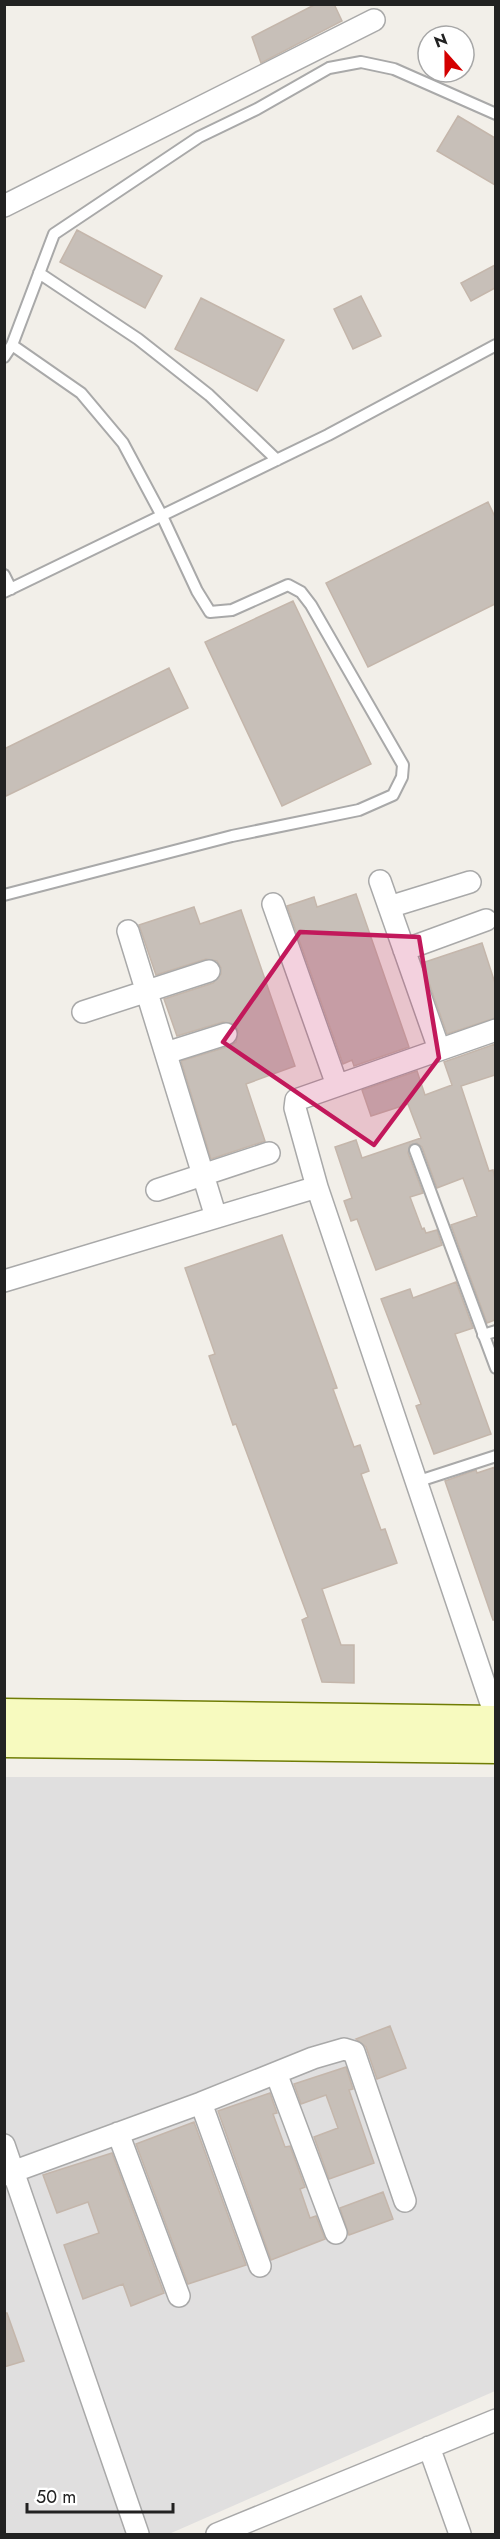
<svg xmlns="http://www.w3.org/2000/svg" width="500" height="2539" font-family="Jost,sans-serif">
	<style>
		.residential { fill: #e0dfdf }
		.building { fill: #c7bfb8; stroke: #c4b6ab; stroke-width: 1.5 }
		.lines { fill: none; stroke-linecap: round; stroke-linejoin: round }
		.lane-casing { stroke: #a9a9a9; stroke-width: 14 }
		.street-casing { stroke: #a9a9a9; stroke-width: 24 }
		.secondary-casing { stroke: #707d05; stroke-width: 33 }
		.lane { stroke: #fff; stroke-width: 10 }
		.street { stroke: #fff; stroke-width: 21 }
		.secondary { stroke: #f7fabf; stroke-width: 30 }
		.marked { fill: #c2185b; fill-opacity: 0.2; stroke: #c2185b; stroke-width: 4.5; stroke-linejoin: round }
	</style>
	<rect width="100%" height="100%" fill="#f2efe9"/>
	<path class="residential" d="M 5,1777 L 495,1777 L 495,2391 L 169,2534 L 5,2534 Z"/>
	<path class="building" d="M 316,4 L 334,4 L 342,21 L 261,63 L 252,37 Z
		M 458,116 L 495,138 L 495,185 L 437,151 Z
		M 77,230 L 162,276 L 145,308 L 60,262 Z
		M 495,265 L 495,288 L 471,301 L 461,283 Z
		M 361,296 L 381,336 L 353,349 L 334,309 Z
		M 201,298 L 284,340 L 257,391 L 175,349 Z
		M 488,502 L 495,517 L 495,604 L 368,667 L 326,583 Z
		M 293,601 L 371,764 L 282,806 L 205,642 Z
		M 169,668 L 188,708 L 4,797 L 4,749 Z
		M 356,894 L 409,1047 L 354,1066 L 352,1060 L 343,1064 L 287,906 L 314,897 L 317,907 Z
		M 194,907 L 200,924 L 241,910 L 295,1066 L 246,1084 L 265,1141 L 211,1159 L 181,1061 L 230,1046 L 236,1042 L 238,1031 L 234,1024 L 223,1022 L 177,1036 L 164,999 L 213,983 L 221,974 L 221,968 L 217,961 L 206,959 L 156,975 L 139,925 Z
		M 482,943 L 495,983 L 495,1018 L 447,1034 L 422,963 Z
		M 495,1044 L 495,1075 L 461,1086 L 489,1171 L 493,1170 L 495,1179 L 495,1320 L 487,1323 L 451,1225 L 477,1216 L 463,1178 L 437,1188 L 422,1147 L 417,1143 L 410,1145 L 408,1153 L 423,1193 L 410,1197 L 422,1229 L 424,1228 L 426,1233 L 437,1230 L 442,1245 L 376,1270 L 357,1219 L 351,1221 L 344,1201 L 352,1198 L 335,1147 L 356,1140 L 362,1158 L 421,1138 L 408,1104 L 371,1116 L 362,1090 L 417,1071 L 425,1095 L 452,1085 L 444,1062 Z
		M 282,1235 L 337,1388 L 333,1389 L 354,1447 L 360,1445 L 369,1471 L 361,1474 L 381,1530 L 385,1529 L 397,1563 L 322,1589 L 341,1645 L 354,1645 L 354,1683 L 322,1682 L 302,1620 L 308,1617 L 236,1424 L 233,1425 L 209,1356 L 215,1354 L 185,1268 Z
		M 456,1282 L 473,1328 L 455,1334 L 491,1434 L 434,1454 L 416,1406 L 421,1404 L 381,1299 L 410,1289 L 413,1298 Z
		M 495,1467 L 495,1620 L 493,1620 L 445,1481 L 476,1470 L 477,1473 Z
		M 390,2026 L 406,2068 L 377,2079 L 366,2047 L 356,2039 Z
		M 346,2067 L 353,2089 L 349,2090 L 374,2163 L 329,2179 L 314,2137 L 338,2128 L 326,2095 L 301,2104 L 294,2084 Z
		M 270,2093 L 277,2113 L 273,2114 L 285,2147 L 290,2146 L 305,2187 L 300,2189 L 310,2218 L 316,2216 L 325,2239 L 271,2260 L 218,2111 Z
		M 194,2122 L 246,2265 L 188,2284 L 136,2144 Z
		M 112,2153 L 164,2293 L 131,2306 L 123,2284 L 83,2299 L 64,2245 L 99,2233 L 88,2202 L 57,2213 L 43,2175 Z
		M 383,2192 L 393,2219 L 349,2235 L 340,2208 Z
		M 4,2313 L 7,2313 L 24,2361 L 4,2367 Z"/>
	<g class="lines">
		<defs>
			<path id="lane" d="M 39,273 L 138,339 L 209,395 L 277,460
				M 4,357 L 12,345 L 54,234 L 199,137 L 257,109 L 329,68 L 361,62 L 394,69 L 496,114
				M 4,575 L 11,589
				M 4,592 L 328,435 L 496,345
				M 4,895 L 232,836 L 359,810 L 393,795 L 402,777 L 403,765 L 311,605 L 301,592 L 288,585 L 232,610 L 210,612 L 197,591 L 162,516 L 123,443 L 81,393 L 12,345
				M 415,1150 L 496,1368
				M 483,1335 L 496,1331
				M 416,1482 L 496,1456"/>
			<path id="street" d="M 4,206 L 374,20
				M 380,881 L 439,1049
				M 273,904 L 337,1085
				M 389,907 L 470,882
				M 128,931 L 216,1217
				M 404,950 L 486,920
				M 83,1012 L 209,971
				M 166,1053 L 226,1034
				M 317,1187 L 295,1108 L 296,1100 L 496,1030
				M 157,1190 L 269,1153
				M 4,1281 L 317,1187 L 496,1718
				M 276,2073 L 336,2233
				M 201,2103 L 260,2266
				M 118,2133 L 179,2296
				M 4,2145 L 138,2534
				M 4,2175 L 201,2103 L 313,2058 L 344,2049 L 354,2052 L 405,2201
				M 429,2447 L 460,2534
				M 217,2534 L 496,2420"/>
			<path id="secondary" d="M 4,1714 L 496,1721
				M 4,1742 L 496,1748"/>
		</defs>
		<use href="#lane" class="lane-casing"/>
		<use href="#street" class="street-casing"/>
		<use href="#secondary" class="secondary-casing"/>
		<use href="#lane" class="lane"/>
		<use href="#street" class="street"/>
		<use href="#secondary" class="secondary"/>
	</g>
	<path class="marked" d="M 300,932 L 419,937 L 439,1058 L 374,1145 L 223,1042 Z"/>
	<rect width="500" height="2539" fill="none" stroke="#222222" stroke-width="12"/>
	<g transform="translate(446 54) rotate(339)"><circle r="28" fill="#ffffff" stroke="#a7a7a7" stroke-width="1.5"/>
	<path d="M0-4.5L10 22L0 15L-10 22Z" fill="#d40000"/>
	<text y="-9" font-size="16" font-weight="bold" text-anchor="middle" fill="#222222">N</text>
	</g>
	<path d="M27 2503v9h146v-9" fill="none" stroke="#222222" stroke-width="3"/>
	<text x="36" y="2503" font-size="18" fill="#222222" stroke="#ffffff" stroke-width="4.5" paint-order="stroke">50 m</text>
</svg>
